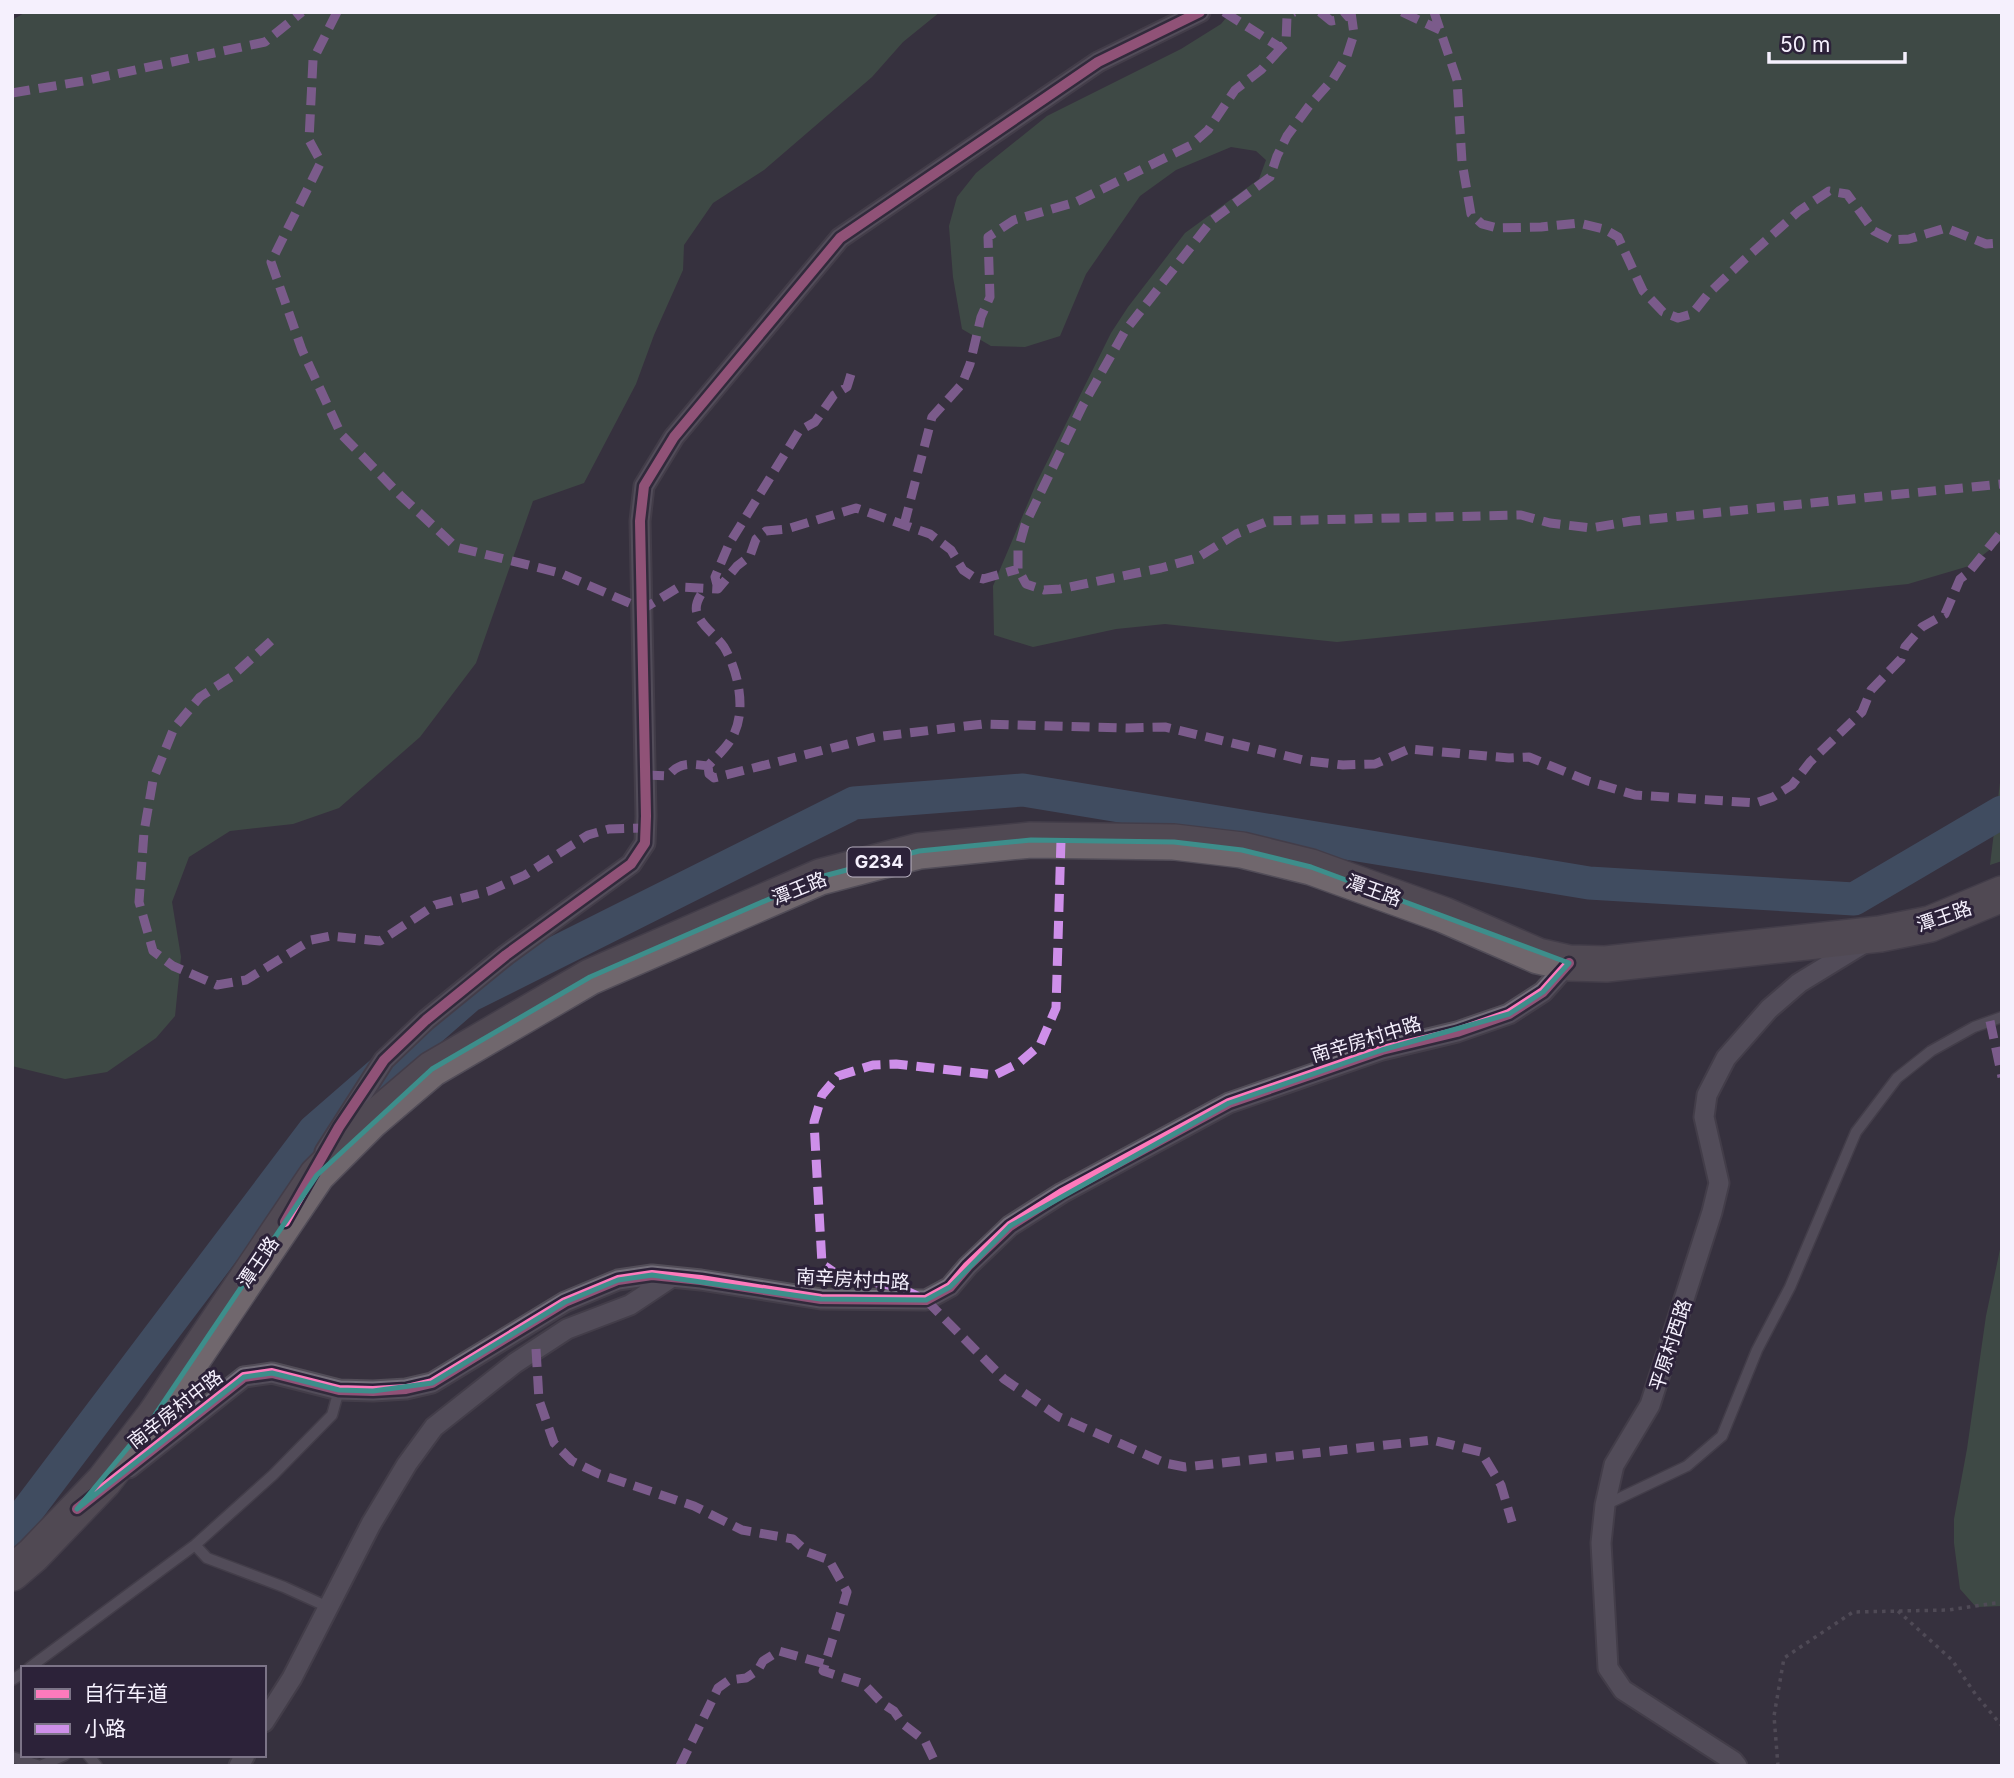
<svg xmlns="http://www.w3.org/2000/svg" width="2014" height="1778" font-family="Inter,'Noto Sans SC',sans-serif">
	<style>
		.forest { fill: #48674e }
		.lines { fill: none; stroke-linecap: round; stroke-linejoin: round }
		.river { stroke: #4c6d8b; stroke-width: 33 }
		.lane-casing { stroke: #524d58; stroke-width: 13 }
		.street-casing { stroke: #524d58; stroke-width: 23 }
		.highway-casing { stroke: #524d58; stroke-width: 38 }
		.path { stroke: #6d6873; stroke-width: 3.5; stroke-dasharray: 3.5 5; stroke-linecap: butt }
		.lane { stroke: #736e7a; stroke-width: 10 }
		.street { stroke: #736e7a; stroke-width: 19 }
		.highway { stroke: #70676d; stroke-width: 35 }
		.quiet { stroke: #ce8fe9; stroke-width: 9; stroke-dasharray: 18 9; stroke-linecap: butt }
		.cycleway-casing { stroke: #2c2239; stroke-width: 15 }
		.cycleway { stroke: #fd7abc; stroke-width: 10 }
		.marked { fill: none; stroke: #3d8e8b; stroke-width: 5; stroke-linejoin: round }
		.labels { text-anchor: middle; stroke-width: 6; stroke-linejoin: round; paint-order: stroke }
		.shield { fill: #2c2239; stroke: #b9b2c2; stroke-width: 2 }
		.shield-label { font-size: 18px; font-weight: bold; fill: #f5f0fd }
		.street-label { font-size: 19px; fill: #f5f0fd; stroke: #2c2239 }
	</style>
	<rect width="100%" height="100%" fill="#37313e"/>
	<path class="forest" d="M 26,12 L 940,12 L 903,42 L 872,77 L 764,170 L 713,203 L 684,245 L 683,270 L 654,335 L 636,384 L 584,483 L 533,501 L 476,663 L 420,737 L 339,808 L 293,824 L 230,831 L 189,857 L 172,902 L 181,957 L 175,1016 L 156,1038 L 107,1072 L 65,1079 L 12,1066 L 12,20 Z
		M 1231,12 L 2002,12 L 2002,540 L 1969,566 L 1908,584 L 1337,642 L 1165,624 L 1116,629 L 1033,647 L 994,635 L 993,586 L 1036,484 L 1111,333 L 1128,307 L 1185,233 L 1259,179 L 1266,160 L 1256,151 L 1231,147 L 1176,170 L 1140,196 L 1086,274 L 1060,336 L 1025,347 L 991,346 L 962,329 L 953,277 L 949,226 L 957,197 L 976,173 L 1047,116 L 1181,49 L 1221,24 Z
		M 2002,766 L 2002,861 L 1990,865 Z
		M 2002,1240 L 2002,1606 L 1976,1607 L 1960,1589 L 1954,1543 L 1954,1519 L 1967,1449 L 1986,1316 Z"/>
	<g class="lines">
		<path class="river" d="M 12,1531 L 314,1131 L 469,996 L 854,803 L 1023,790 L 1589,883 L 1854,899 L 2002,812"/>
		<defs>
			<path id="lane" d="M 1605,1505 L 1687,1466 L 1722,1436 L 1757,1350 L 1790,1287 L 1856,1132 L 1897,1078 L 1931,1051 L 1974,1027 L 2002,1017
				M 195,1545 L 207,1558 L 284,1587 L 328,1607
				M 29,1668 L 195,1545 L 273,1475 L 332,1415 L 339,1390
				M 12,1680 L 23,1673
				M 88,1755 L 97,1766
				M 12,1757 L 40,1766 L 65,1755"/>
			<path id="street" d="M 325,1152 L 384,1060 L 426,1020 L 506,955 L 631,864 L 645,843 L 646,816 L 640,521 L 644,486 L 674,437 L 840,238 L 1098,62 L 1200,12
				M 129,1468 L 244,1377 L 272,1373 L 339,1390 L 373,1391 L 406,1389 L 432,1383 L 565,1302 L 618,1280 L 652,1275 L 701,1280 L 821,1299 L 926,1300 L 950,1287 L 968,1266 L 1010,1226 L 1062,1193 L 1229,1103 L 1382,1050 L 1457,1032 L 1509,1014 L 1543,992 L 1569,963
				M 264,1722 L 292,1678 L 371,1524 L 407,1464 L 434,1427 L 515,1363 L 567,1329 L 630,1305 L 672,1277
				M 239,1766 L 245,1755
				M 1737,1766 L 1733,1761 L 1623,1690 L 1608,1668 L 1601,1543 L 1605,1505 L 1614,1465 L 1650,1405 L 1712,1212 L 1719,1183 L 1704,1117 L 1707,1095 L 1726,1058 L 1769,1009 L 1799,983 L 1866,942"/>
			<path id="highway" d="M 12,1573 L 33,1555 L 104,1481 L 155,1415 L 317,1175 L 371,1121 L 432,1069 L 590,977 L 820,877 L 919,851 L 1031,840 L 1174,842 L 1242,850 L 1311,867 L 1444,915 L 1538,956 L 1569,963 L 1606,964 L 1880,934 L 1930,924 L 2002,894"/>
		</defs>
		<use href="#lane" class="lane-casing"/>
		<use href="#street" class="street-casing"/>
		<use href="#highway" class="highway-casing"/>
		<path class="path" d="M 1898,1611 L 1952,1660 L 1976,1695 L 2002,1726
			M 1778,1766 L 1774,1716 L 1784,1658 L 1853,1612 L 1949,1610 L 2002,1602"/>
		<use href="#lane" class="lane"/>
		<use href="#street" class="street"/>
		<use href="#highway" class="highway"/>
		<path class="quiet" d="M 337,12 L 313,60 L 309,140 L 321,162 L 271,262 L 302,350 L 341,434 L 400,495 L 456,547 L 560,573 L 643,609 L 679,587 L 718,589 L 737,566 L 750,556 L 756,539 L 766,531 L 787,529 L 856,508 L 930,534 L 951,550 L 963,570 L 972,576 L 983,579 L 1018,569
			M 1224,12 L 1281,48 L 1286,43 L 1287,16 L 1294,12
			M 1320,12 L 1331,21 L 1342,19 L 1350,12
			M 1351,12 L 1354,34 L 1347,56 L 1333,79 L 1309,106 L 1287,136 L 1277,156 L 1270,177 L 1212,220 L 1125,331 L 1083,405 L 1025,525 L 1018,550 L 1018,569 L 1026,584 L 1044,590 L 1060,589 L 1161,568 L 1197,558 L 1236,534 L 1268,521 L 1521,515 L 1550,523 L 1591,528 L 1632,521 L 2002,484
			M 1402,12 L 1440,30
			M 1434,12 L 1457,80 L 1462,162 L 1471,214 L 1482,224 L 1497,228 L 1541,227 L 1579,223 L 1604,229 L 1618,237 L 1643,291 L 1663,312 L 1678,318 L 1692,314 L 1708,294 L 1745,259 L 1799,211 L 1829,191 L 1847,194 L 1874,231 L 1892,240 L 1909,239 L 1946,228 L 1986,244 L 2002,243
			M 12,93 L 84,81 L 265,42 L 302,12
			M 904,525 L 932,417 L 962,384 L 970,364 L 981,317 L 990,297 L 988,237 L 1014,220 L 1076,202 L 1191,145 L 1208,130 L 1235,90 L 1261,70 L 1281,48
			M 718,589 L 715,577 L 729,544 L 799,431 L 815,422 L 834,395 L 847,387 L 851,374
			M 271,641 L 231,677 L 200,697 L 174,728 L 153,780 L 144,832 L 139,902 L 153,951 L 173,966 L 217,985 L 246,980 L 311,940 L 331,936 L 380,941 L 435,905 L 489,891 L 525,875 L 588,835 L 609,829 L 645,828
			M 708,766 L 709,774 L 714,778 L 875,737 L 983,724 L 1128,728 L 1165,727 L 1308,761 L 1343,765 L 1375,764 L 1409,749 L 1509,758 L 1529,757 L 1588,781 L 1635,795 L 1756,803 L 1773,797 L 1792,785 L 1810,762 L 1862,712 L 1871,690 L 1901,659 L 1905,647 L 1922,627 L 1945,614 L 1960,579 L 1969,572 L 2002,531
			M 646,775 L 668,776 C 680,761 690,764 708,766 C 715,758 724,750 730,741 C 748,715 739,672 724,647 C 716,635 702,627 697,613 C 694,604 700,596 705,588
			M 1061,840 L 1056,1008 L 1040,1045 L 1019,1063 L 995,1075 L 896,1064 L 873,1065 L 838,1076 L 822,1095 L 814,1122 L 822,1264 L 838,1275 L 898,1287 L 926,1300 L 1004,1379 L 1059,1417 L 1165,1463 L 1185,1467 L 1432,1440 L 1481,1452 L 1501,1485 L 1512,1522
			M 1990,1021 L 2002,1077
			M 536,1349 L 539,1400 L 554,1443 L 572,1461 L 599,1474 L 694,1506 L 742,1530 L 793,1539 L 807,1552 L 829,1560 L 847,1592 L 823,1671 L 864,1684 L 882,1703 L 894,1711 L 903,1724 L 925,1741 L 937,1766
			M 680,1766 L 718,1688 L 729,1680 L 746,1678 L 758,1670 L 763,1661 L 779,1651 L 825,1664"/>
		<defs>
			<path id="cycleway" d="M 285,1222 L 339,1127 L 384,1060 L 426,1020 L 506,955 L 631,864 L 645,843 L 646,816 L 640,521 L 644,486 L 674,437 L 840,238 L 1098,62 L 1200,12
				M 77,1509 L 244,1377 L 272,1373 L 339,1390 L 373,1391 L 406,1389 L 432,1383 L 565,1302 L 618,1280 L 652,1275 L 701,1280 L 821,1299 L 926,1300 L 950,1287 L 968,1266 L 1010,1226 L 1062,1193 L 1229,1103 L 1382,1050 L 1457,1032 L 1509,1014 L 1543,992 L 1569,963"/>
		</defs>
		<use href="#cycleway" class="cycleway-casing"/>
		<use href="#cycleway" class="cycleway"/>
	</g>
	<path d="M0 0H2014V1778H0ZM 1031,840 L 1174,842 L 1242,850 L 1311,867 L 1569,963 L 1543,992 L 1509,1014 L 1382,1050 L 1229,1103 L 1010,1226 L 950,1287 L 926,1300 L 821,1299 L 652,1275 L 618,1280 L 565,1302 L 432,1383 L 373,1391 L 339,1390 L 272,1373 L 244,1377 L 77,1509 L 155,1415 L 317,1175 L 432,1069 L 590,977 L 820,877 L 919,851 Z" fill="#37313e" fill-opacity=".55" fill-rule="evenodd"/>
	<path class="marked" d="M 1031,840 L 1174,842 L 1242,850 L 1311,867 L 1569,963 L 1543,992 L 1509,1014 L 1382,1050 L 1229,1103 L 1010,1226 L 950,1287 L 926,1300 L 821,1299 L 652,1275 L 618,1280 L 565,1302 L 432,1383 L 373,1391 L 339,1390 L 272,1373 L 244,1377 L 77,1509 L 155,1415 L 317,1175 L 432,1069 L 590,977 L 820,877 L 919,851 Z"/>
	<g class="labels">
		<rect class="shield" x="847.5" y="847.5" width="63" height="29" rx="5"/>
		<g class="shield-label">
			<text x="879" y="868">G234</text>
		</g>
		<g class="street-label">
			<text transform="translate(799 888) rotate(-22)" y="7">潭王路</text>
			<text transform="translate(1374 890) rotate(20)" y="7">潭王路</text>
			<text transform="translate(1944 916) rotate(-19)" y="7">潭王路</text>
			<text transform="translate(1366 1039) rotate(-17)" y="7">南辛房村中路</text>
			<text transform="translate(258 1262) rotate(-56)" y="7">潭王路</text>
			<text transform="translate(853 1279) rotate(3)" y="7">南辛房村中路</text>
			<text transform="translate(1670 1345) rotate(-72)" y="7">平原村西路</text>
			<text transform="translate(175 1409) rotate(-38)" y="7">南辛房村中路</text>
		</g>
	</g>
	<rect width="2014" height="1778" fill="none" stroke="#f5f0fd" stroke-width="28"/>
	<rect x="21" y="1666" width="245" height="91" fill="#2c2239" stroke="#7c7487" stroke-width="2"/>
	<rect x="35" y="1689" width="35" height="10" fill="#fd7abc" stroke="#7c7487" stroke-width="2"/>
	<text x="84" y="1701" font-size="21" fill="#f5f0fd">自行车道</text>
	<rect x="35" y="1724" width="35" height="10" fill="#ce8fe9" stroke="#7c7487" stroke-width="2"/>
	<text x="84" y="1736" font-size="21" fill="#f5f0fd">小路</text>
	<path d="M1769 52v10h136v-10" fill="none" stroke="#f5f0fd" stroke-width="3.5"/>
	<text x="1780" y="52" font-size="21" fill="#f5f0fd" stroke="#2c2239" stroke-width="5" paint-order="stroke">50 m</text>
</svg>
